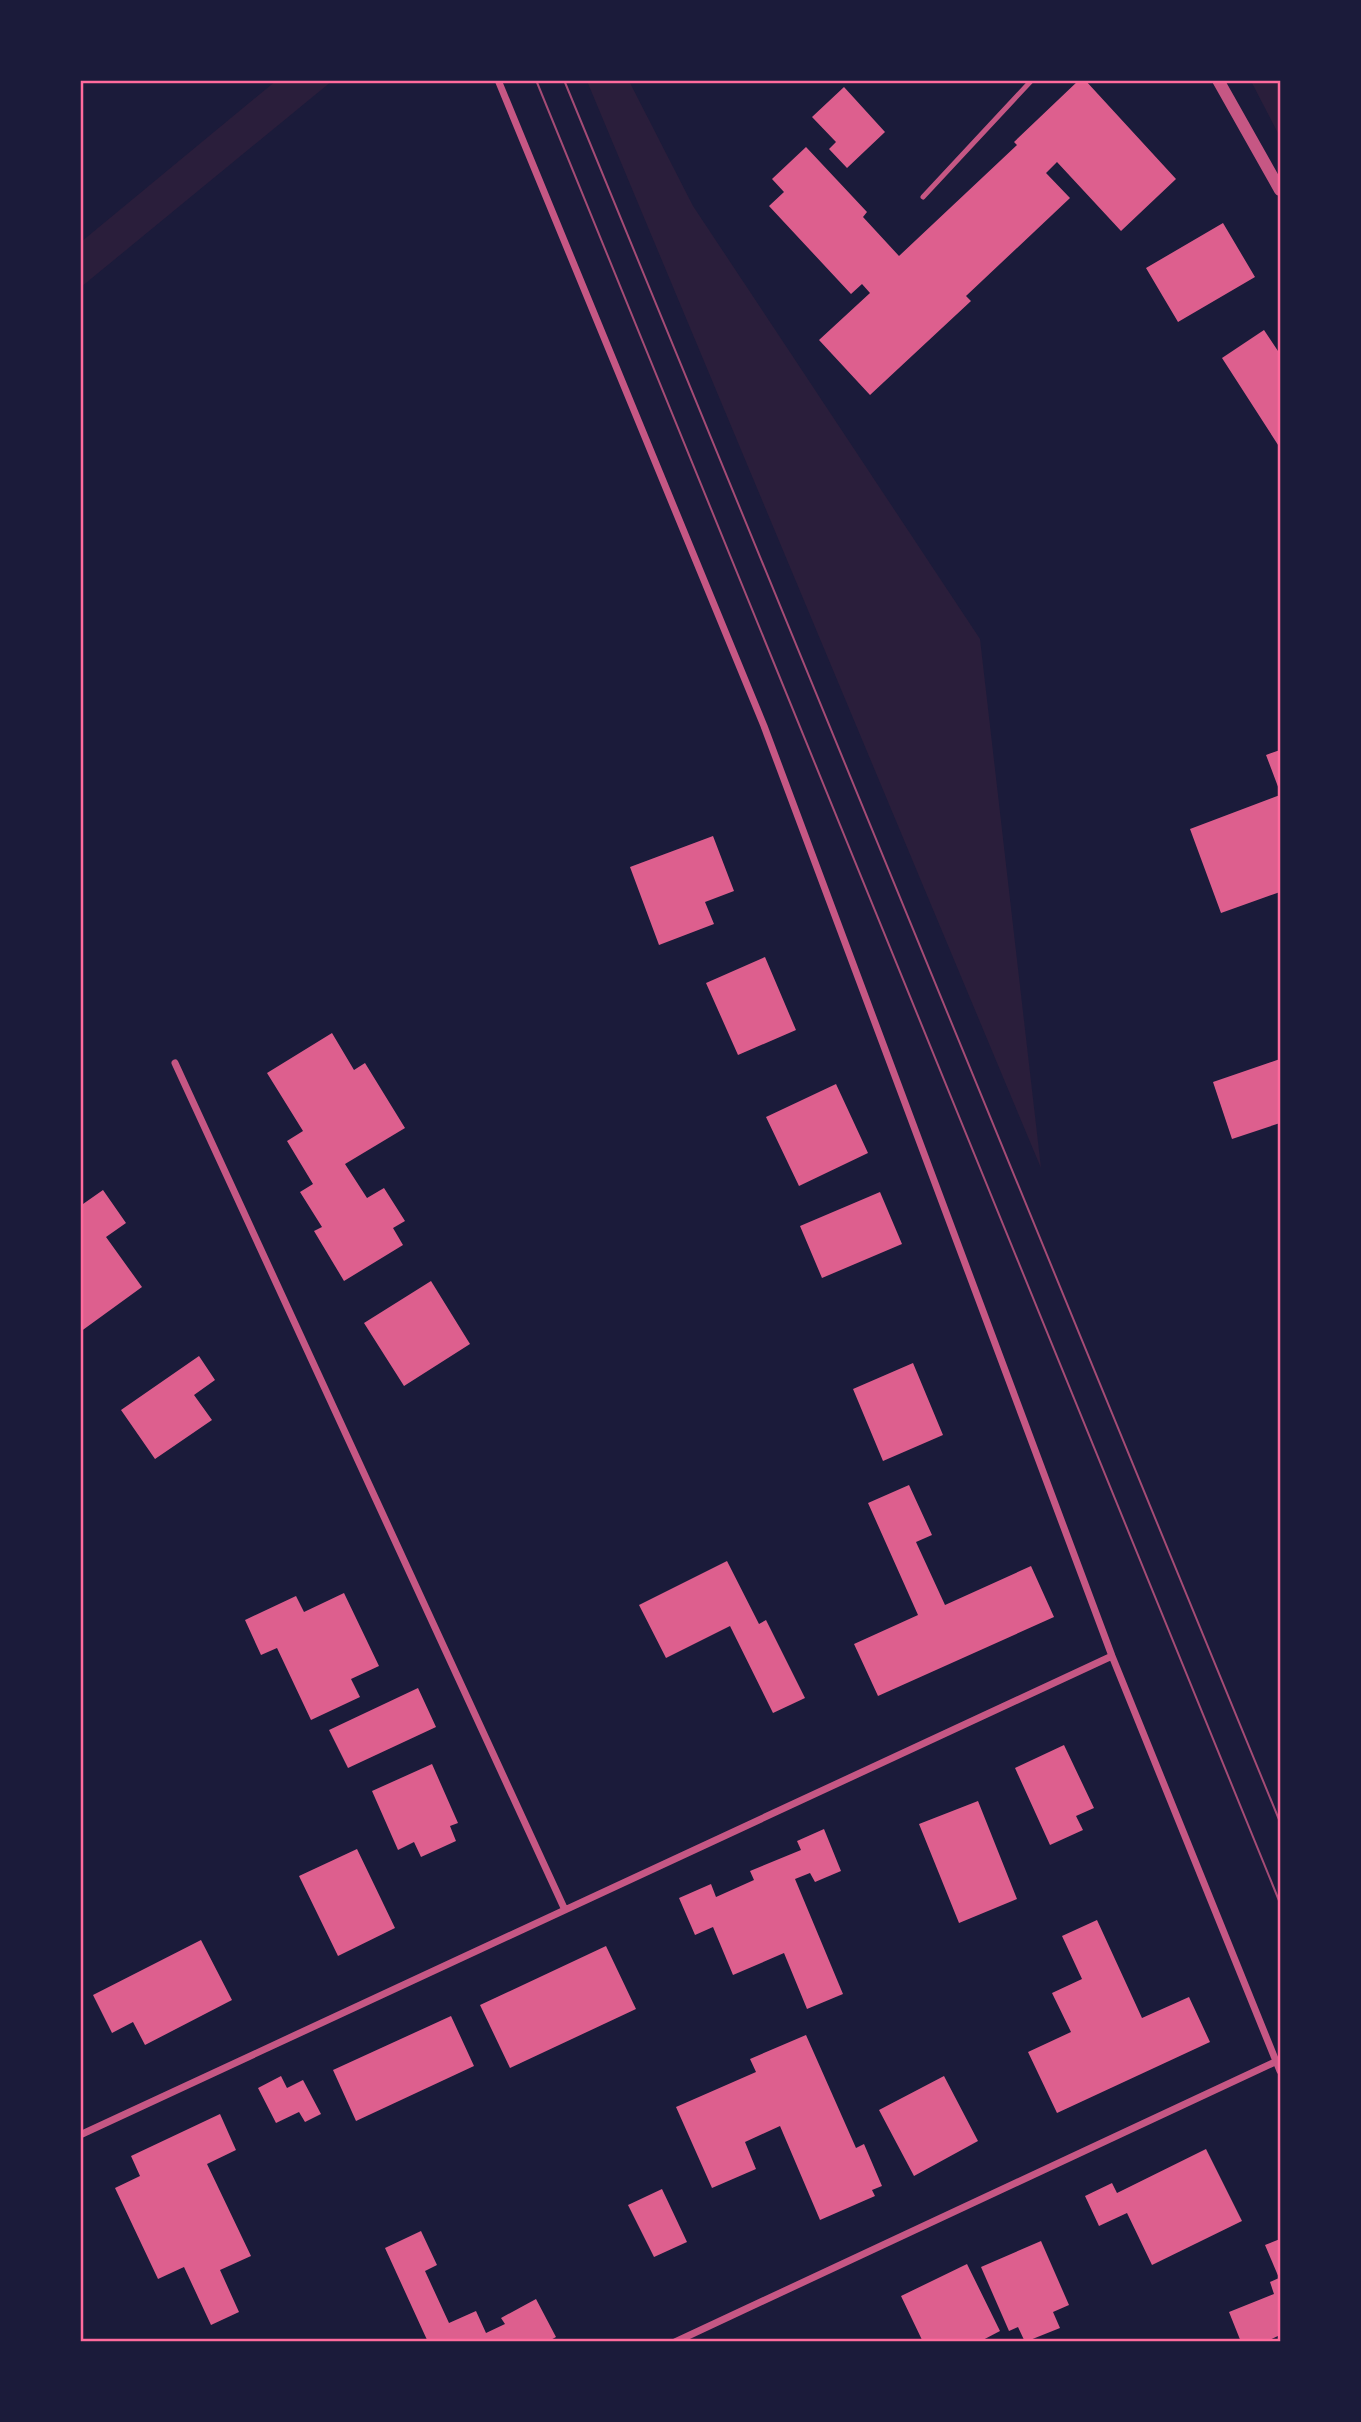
<svg xmlns="http://www.w3.org/2000/svg" width="1361" height="2422" font-family="'Sofia Sans Condensed',sans-serif">
	<style>
		.green { fill: #2a1e3b }
		.building { fill: #dd5f8e }
		.lines { fill: none; stroke-linecap: round; stroke-linejoin: round }
		.service { stroke: #c65784; stroke-width: 5 }
		.minor { stroke: #c65784; stroke-width: 7 }
		.tertiary { stroke: #c65784; stroke-width: 12 }
		.tram { stroke: #a44b75; stroke-width: 2 }
		.neatline { fill: none; stroke: #ff6b9d; stroke-width: 2.5 }
	</style>
	<rect width="100%" height="100%" fill="#1b1b3a"/>
	<path class="green" d="M 277,80 L 332,81 L 81,287 L 81,242 Z
		M 587,81 L 629,81 L 693,206 L 980,639 L 1041,1168 Z
		M 1251,81 L 1280,81 L 1280,137 Z"/>
	<path class="building" d="M 1079,80 L 1085,80 L 1176,179 L 1121,231 L 1057,162 L 1046,173 L 1070,198 L 966,296 L 971,301 L 870,395 L 819,340 L 870,293 L 862,284 L 851,294 L 769,206 L 784,192 L 772,179 L 806,147 L 867,212 L 863,217 L 899,256 L 1017,145 L 1014,142 Z
		M 844,87 L 885,132 L 847,168 L 829,149 L 836,142 L 812,117 Z
		M 1223,223 L 1255,277 L 1178,322 L 1146,268 Z
		M 1264,330 L 1280,354 L 1280,448 L 1222,358 Z
		M 1280,750 L 1280,792 L 1266,755 Z
		M 1280,795 L 1280,892 L 1221,913 L 1190,829 Z
		M 713,836 L 734,891 L 705,902 L 714,924 L 659,945 L 630,867 Z
		M 765,957 L 796,1030 L 738,1055 L 706,983 Z
		M 332,1033 L 354,1070 L 365,1063 L 405,1128 L 345,1164 L 367,1198 L 384,1188 L 405,1221 L 393,1228 L 403,1245 L 344,1281 L 314,1231 L 322,1227 L 300,1192 L 313,1184 L 287,1141 L 303,1131 L 267,1073 Z
		M 1280,1059 L 1280,1123 L 1232,1139 L 1213,1082 Z
		M 836,1084 L 868,1153 L 799,1186 L 766,1117 Z
		M 103,1190 L 126,1223 L 106,1237 L 142,1287 L 80,1332 L 80,1201 L 83,1204 Z
		M 880,1192 L 902,1244 L 822,1278 L 800,1226 Z
		M 431,1281 L 470,1344 L 404,1386 L 364,1323 Z
		M 199,1356 L 215,1380 L 194,1395 L 212,1420 L 155,1459 L 121,1410 Z
		M 913,1363 L 943,1435 L 883,1461 L 853,1389 Z
		M 909,1485 L 932,1535 L 916,1542 L 945,1605 L 1031,1566 L 1054,1617 L 878,1696 L 854,1644 L 918,1615 L 868,1503 Z
		M 727,1561 L 759,1624 L 766,1620 L 805,1698 L 773,1713 L 730,1626 L 666,1658 L 639,1605 Z
		M 344,1593 L 379,1666 L 351,1679 L 360,1697 L 311,1720 L 277,1648 L 261,1655 L 245,1620 L 296,1596 L 304,1612 Z
		M 418,1688 L 436,1727 L 348,1768 L 329,1730 Z
		M 1064,1745 L 1094,1808 L 1076,1816 L 1083,1830 L 1050,1845 L 1015,1768 Z
		M 432,1764 L 458,1823 L 450,1826 L 456,1841 L 421,1857 L 414,1842 L 398,1850 L 372,1791 Z
		M 978,1801 L 1017,1899 L 959,1923 L 919,1824 Z
		M 824,1829 L 841,1871 L 815,1882 L 810,1873 L 795,1879 L 843,1994 L 807,2009 L 784,1953 L 733,1975 L 713,1927 L 695,1935 L 679,1898 L 711,1884 L 716,1897 L 754,1880 L 750,1871 L 801,1850 L 797,1841 Z
		M 357,1849 L 395,1928 L 338,1956 L 299,1876 Z
		M 1097,1920 L 1142,2018 L 1189,1997 L 1210,2042 L 1057,2113 L 1028,2052 L 1071,2032 L 1052,1993 L 1082,1979 L 1062,1936 Z
		M 201,1940 L 232,2000 L 145,2045 L 133,2022 L 112,2033 L 93,1995 Z
		M 606,1946 L 636,2009 L 510,2068 L 480,2005 Z
		M 451,2016 L 474,2066 L 356,2121 L 333,2070 Z
		M 806,2035 L 856,2148 L 864,2144 L 882,2186 L 872,2190 L 875,2196 L 820,2220 L 780,2126 L 745,2142 L 756,2169 L 712,2188 L 676,2107 L 756,2072 L 750,2059 Z
		M 281,2076 L 287,2088 L 303,2080 L 321,2114 L 305,2122 L 299,2112 L 276,2123 L 258,2088 Z
		M 944,2076 L 978,2141 L 914,2176 L 879,2110 Z
		M 220,2114 L 236,2150 L 207,2164 L 251,2256 L 220,2270 L 239,2312 L 211,2325 L 184,2267 L 158,2279 L 115,2188 L 140,2176 L 131,2156 Z
		M 1206,2149 L 1242,2221 L 1152,2265 L 1127,2213 L 1099,2226 L 1085,2196 L 1112,2183 L 1117,2193 Z
		M 662,2189 L 687,2242 L 654,2257 L 628,2205 Z
		M 421,2231 L 437,2265 L 425,2271 L 449,2323 L 476,2311 L 486,2333 L 505,2324 L 501,2318 L 536,2299 L 556,2337 L 547,2342 L 428,2342 L 385,2248 Z
		M 1280,2239 L 1280,2335 L 1265,2342 L 1241,2342 L 1229,2312 L 1274,2294 L 1270,2282 L 1279,2278 L 1265,2245 Z
		M 1041,2241 L 1069,2305 L 1053,2312 L 1060,2328 L 1025,2342 L 1018,2327 L 1009,2331 L 981,2267 Z
		M 967,2264 L 1000,2331 L 979,2342 L 923,2342 L 901,2296 Z"/>
	<g class="lines">
		<path class="service" d="M 923,197 L 1032,80"/>
		<path class="minor" d="M 498,80 L 764,726 L 1112,1656 L 1280,2071
			M 175,1063 L 565,1910
			M 80,2135 L 1112,1656
			M 675,2342 L 1277,2061"/>
		<path class="tertiary" d="M 1218,80 L 1280,190"/>
		<path class="tram" d="M 536,80 L 1280,1903
			M 564,80 L 1280,1822"/>
	</g>
	<rect width="1361" height="2422" fill="none" stroke="#1b1b3a" stroke-width="164"/>
	<rect x="82" y="82" width="1197" height="2258" class="neatline"/>
</svg>
